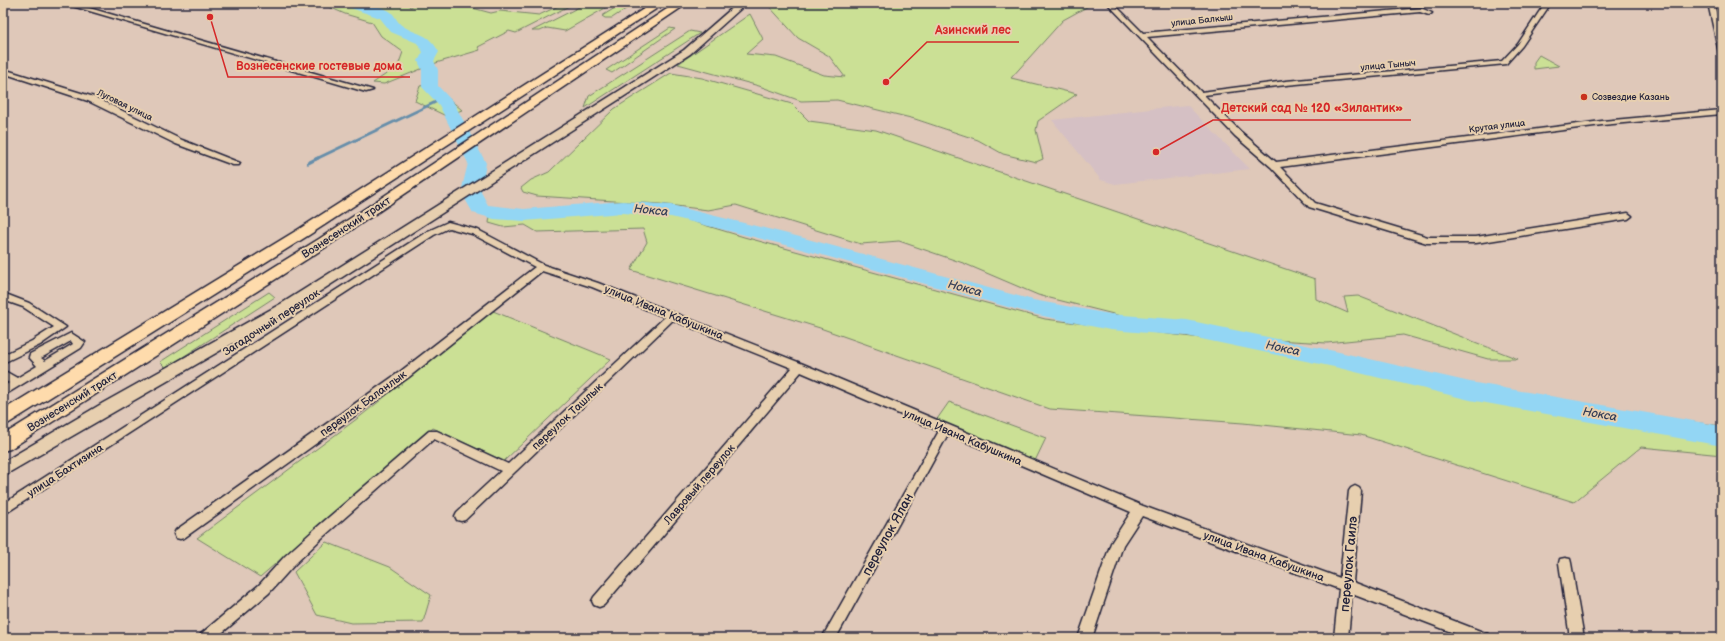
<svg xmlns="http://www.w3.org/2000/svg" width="1725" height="641" font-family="'Balsamiq Sans',sans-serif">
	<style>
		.built { fill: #d5c0c4 }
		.green { fill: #cbe095; stroke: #768168 }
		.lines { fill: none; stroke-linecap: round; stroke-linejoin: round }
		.stream-far1 { stroke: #668eaa; stroke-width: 3 }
		.stream { stroke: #668eaa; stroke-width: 3.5 }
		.river { fill: #93d6f4; fill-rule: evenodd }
		.street-casing { stroke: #22223b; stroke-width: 3 }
		.secondary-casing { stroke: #22223b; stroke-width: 3 }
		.primary-casing { stroke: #22223b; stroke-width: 3 }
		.street { fill: #e7cfaf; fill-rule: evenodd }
		.secondary { fill: #e7cfaf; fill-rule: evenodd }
		.primary { fill: #fedbac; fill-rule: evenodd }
		.poi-dot { fill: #c8321e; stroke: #e7cfaf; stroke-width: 1.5 }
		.labels { text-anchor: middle; stroke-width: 4; stroke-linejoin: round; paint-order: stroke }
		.far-street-label { font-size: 9px; fill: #22223b; stroke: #e7cfaf }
		.far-poi-label { font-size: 9px; fill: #22223b; stroke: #e7cfaf; text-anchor: start }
		.street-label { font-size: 11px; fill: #22223b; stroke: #e7cfaf }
		.water-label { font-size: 12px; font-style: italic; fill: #333d57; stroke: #e7cfaf }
		.near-street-label { font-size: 13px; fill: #22223b; stroke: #e7cfaf }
		.leader { fill: none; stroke: #d62828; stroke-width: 1.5 }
		.callout-dot { fill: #d62828; stroke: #e7cfaf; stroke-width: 1.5 }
		.callout-label { font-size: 12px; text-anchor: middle; font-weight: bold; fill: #d62828; stroke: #e7cfaf; stroke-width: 4; stroke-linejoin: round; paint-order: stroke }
	</style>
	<rect width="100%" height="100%" fill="#dfc8b9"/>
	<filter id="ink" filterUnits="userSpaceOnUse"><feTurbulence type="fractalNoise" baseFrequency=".025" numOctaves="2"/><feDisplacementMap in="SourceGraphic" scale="8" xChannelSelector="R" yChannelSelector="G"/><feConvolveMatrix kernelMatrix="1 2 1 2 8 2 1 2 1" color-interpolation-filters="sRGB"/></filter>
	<g filter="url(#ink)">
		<path class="built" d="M 1187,105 L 1250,169 L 1115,184 L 1101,180 L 1052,120 Z"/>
		<path class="green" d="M 320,3 L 406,3 L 410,7 L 419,3 L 472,3 L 465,6 L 491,13 L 500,11 L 539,15 L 565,3 L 575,3 L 516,33 L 509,31 L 478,47 L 480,50 L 436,63 L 384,84 L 373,83 L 398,66 L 403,52 L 381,36 L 372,22 L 345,14 Z
			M 587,3 L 614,3 L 565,31 L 547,28 L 540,31 L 532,31 Z
			M 623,3 L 635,3 L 612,18 L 605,18 L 602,16 Z
			M 766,3 L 1094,3 L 1063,20 L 1011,78 L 1077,94 L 1038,121 L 1036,130 L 1043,159 L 1036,162 L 1003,154 L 978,140 L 915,119 L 837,100 L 801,101 L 759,86 L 678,64 L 750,14 L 763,39 L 746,54 L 776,57 L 824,75 L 845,77 L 829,56 L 798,38 Z
			M 670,28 L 675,29 L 612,73 L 606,70 Z
			M 690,31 L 700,33 L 585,108 L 589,96 Z
			M 1539,55 L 1559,66 L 1534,69 L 1534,62 Z
			M 671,73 L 702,78 L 792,104 L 809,121 L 876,130 L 1315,279 L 1316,299 L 1348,313 L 1344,297 L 1358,296 L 1518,359 L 1488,359 L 1403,335 L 1327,343 L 1223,337 L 1165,327 L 1038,295 L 963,263 L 899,241 L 861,244 L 736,205 L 708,210 L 660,204 L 537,196 L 523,192 L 521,188 L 531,180 L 549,172 L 614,109 Z
			M 432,84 L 462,110 L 446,116 L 415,101 L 420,86 Z
			M 623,210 L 668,214 L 744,237 L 1045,319 L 1347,356 L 1498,390 L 1600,409 L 1722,426 L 1722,455 L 1641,447 L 1574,502 L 1361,435 L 1243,423 L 1050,409 L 820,328 L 631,270 L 647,242 L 643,229 L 537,232 L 525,225 L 503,227 L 489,223 L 490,216 L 516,219 Z
			M 269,292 L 275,297 L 166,368 L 160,362 Z
			M 493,311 L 611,359 L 504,461 L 433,428 L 260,577 L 197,538 L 362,415 Z
			M 949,402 L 1046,438 L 1035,461 L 935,422 Z
			M 326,542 L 390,567 L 431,595 L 423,622 L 351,623 L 317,615 L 294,572 Z"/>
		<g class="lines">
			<path class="stream-far1" d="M 316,159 L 442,99"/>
			<path class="stream" d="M 308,163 L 318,158"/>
			<path class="river" d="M 343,3 C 356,3 380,4 391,12 C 396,16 397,23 403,26 C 419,36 428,32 439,52 L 434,61 L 438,70 L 438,86 L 454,103 L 486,163 L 481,192 L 488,205 L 524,209 L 623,201 L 671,205 L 800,237 L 1033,300 L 1110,314 L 1187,320 L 1339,352 L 1470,382 L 1722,426 L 1722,446 L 1470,400 L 1339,368 L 1187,336 L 1110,330 L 1033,314 L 786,245 L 671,217 L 623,213 L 524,221 L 494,219 L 473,213 L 461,192 L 468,163 L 439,105 L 422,87 L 422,70 L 418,61 L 423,52 L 417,43 L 391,32 L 380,18 L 345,6 Z"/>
			<defs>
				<path id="street" d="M 62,3 L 72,3 L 373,90 L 366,92 Z
					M 1107,3 L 1113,3 L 1143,33 L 1421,8 L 1432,13 L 1429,15 L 1420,12 L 1147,37 L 1201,92 L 1286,81 L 1502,61 L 1518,44 L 1545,3 L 1551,3 L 1522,46 L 1506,64 L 1286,85 L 1204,95 L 1241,132 L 1276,162 L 1602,121 L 1722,110 L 1722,114 L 1602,125 L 1280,167 L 1315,203 L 1428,237 L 1476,237 L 1628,213 L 1632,216 L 1628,219 L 1476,243 L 1427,243 L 1309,207 L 1271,167 L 1235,136 Z
					M 1708,3 L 1714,3 L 1722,38 L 1722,55 L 1719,53 Z
					M 3,69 L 94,97 L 182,140 L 240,163 L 239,165 L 233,165 L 176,144 L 88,101 L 3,73 Z
					M 448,222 L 478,230 L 544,265 L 598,283 L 803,364 L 1143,506 L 1340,578 L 1349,491 L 1351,488 L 1355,486 L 1359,488 L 1361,491 L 1353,582 L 1488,634 L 1490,638 L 1467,638 L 1352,594 L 1348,638 L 1334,638 L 1339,589 L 1142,516 L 1123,545 L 1092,638 L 1078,638 L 1111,543 L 1131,512 L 948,434 L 836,638 L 822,638 L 939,431 L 801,372 L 604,605 L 599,607 L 594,605 L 592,601 L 594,597 L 792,368 L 673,320 L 465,520 L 461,521 L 457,520 L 455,516 L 457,512 L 501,471 L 434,439 L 323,537 L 295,564 L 269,593 L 216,638 L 199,638 L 201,634 L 259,585 L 285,556 L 315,529 L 429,431 L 437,431 L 508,464 L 665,317 L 592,287 L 542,271 L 409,377 L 184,538 L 180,539 L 176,538 L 174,534 L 176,530 L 401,371 L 535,267 L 472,234 L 449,228 L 434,235 L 3,515 L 3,504 L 428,231 Z
					M 3,293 L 29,303 L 66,327 L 40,345 L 3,363 L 3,355 L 32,341 L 54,327 L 23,307 L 3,300 Z
					M 71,333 L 85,342 L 81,348 L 3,396 L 3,387 L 9,383 L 3,379 L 3,370 L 17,378 L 37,366 L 29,357 L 30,354 ZM 71,341 L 73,344 L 45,361 L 41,358 Z
					M 1565,558 L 1570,559 L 1571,563 L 1584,638 L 1570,638 L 1559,563 L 1560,559 Z"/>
				<path id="secondary" d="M 738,3 L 747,3 L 690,54 L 294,308 L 3,476 L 3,462 L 103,403 L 284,302 L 684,50 Z"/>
				<path id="primary" d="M 653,3 L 665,3 L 309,235 L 9,423 L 3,425 L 3,410 L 299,229 Z
					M 676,3 L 688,3 L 329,245 L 10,449 L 3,451 L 3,435 L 319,239 Z"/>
			</defs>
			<use href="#street" class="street-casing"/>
			<use href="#secondary" class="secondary-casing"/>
			<use href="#primary" class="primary-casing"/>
			<use href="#street" class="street"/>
			<use href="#secondary" class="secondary"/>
			<use href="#primary" class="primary"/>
		</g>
	</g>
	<circle class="poi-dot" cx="1584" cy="97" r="4"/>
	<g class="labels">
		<g class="far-street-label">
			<text transform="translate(1202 20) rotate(-6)" y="3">улица Балкыш</text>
			<text transform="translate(1388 65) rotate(-5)" y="3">улица Тыныч</text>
			<text transform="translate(125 105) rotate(26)" y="3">Луговая улица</text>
			<text transform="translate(1497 126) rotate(-7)" y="3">Крутая улица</text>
		</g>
		<g class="far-poi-label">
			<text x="1592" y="100">Созвездие Казань</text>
		</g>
		<g class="street-label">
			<text transform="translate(346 227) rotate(-33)" y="4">Вознесенский тракт</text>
			<text transform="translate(664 312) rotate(22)" y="4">улица Ивана Кабушкина</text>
			<text transform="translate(271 322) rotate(-33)" y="4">Загадочный переулок</text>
			<text transform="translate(72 401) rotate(-32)" y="4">Вознесенский тракт</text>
			<text transform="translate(363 403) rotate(-36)" y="4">переулок Баланлык</text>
			<text transform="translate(567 416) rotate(-43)" y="4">переулок Ташлык</text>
			<text transform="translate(963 437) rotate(23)" y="4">улица Ивана Кабушкина</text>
			<text transform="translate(65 470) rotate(-33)" y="4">улица Бахтизина</text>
			<text transform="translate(699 484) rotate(-49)" y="4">Лавровый переулок</text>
			<text transform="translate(1264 556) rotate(20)" y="4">улица Ивана Кабушкина</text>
		</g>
		<g class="water-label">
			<text transform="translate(651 210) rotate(6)" y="4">Нокса</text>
			<text transform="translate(965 288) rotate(15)" y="4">Нокса</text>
			<text transform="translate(1283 348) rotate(12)" y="4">Нокса</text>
			<text transform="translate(1600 414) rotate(10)" y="4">Нокса</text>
		</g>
		<g class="near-street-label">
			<text transform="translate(887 534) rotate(-61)" y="5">переулок Ялан</text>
			<text transform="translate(1348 564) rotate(-85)" y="5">переулок Гаилэ</text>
		</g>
	</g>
	<path class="leader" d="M886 82L927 42H1019M210 17L228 77H410M1156 152L1213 120H1411"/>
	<g class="callout-dot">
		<circle cx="886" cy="82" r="4"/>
		<circle cx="210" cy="17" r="4"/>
		<circle cx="1156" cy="152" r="4"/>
	</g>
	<g class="callout-label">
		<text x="973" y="34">Азинский лес</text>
		<text x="319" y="70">Вознесенские гостевые дома</text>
		<text x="1312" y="112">Детский сад № 120 «Зилантик»</text>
	</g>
	<rect width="1725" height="641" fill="none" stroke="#e7cfaf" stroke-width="16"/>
	<rect x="8" y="8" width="1709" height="625" fill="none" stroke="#22223b" stroke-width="1.5" filter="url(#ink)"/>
</svg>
